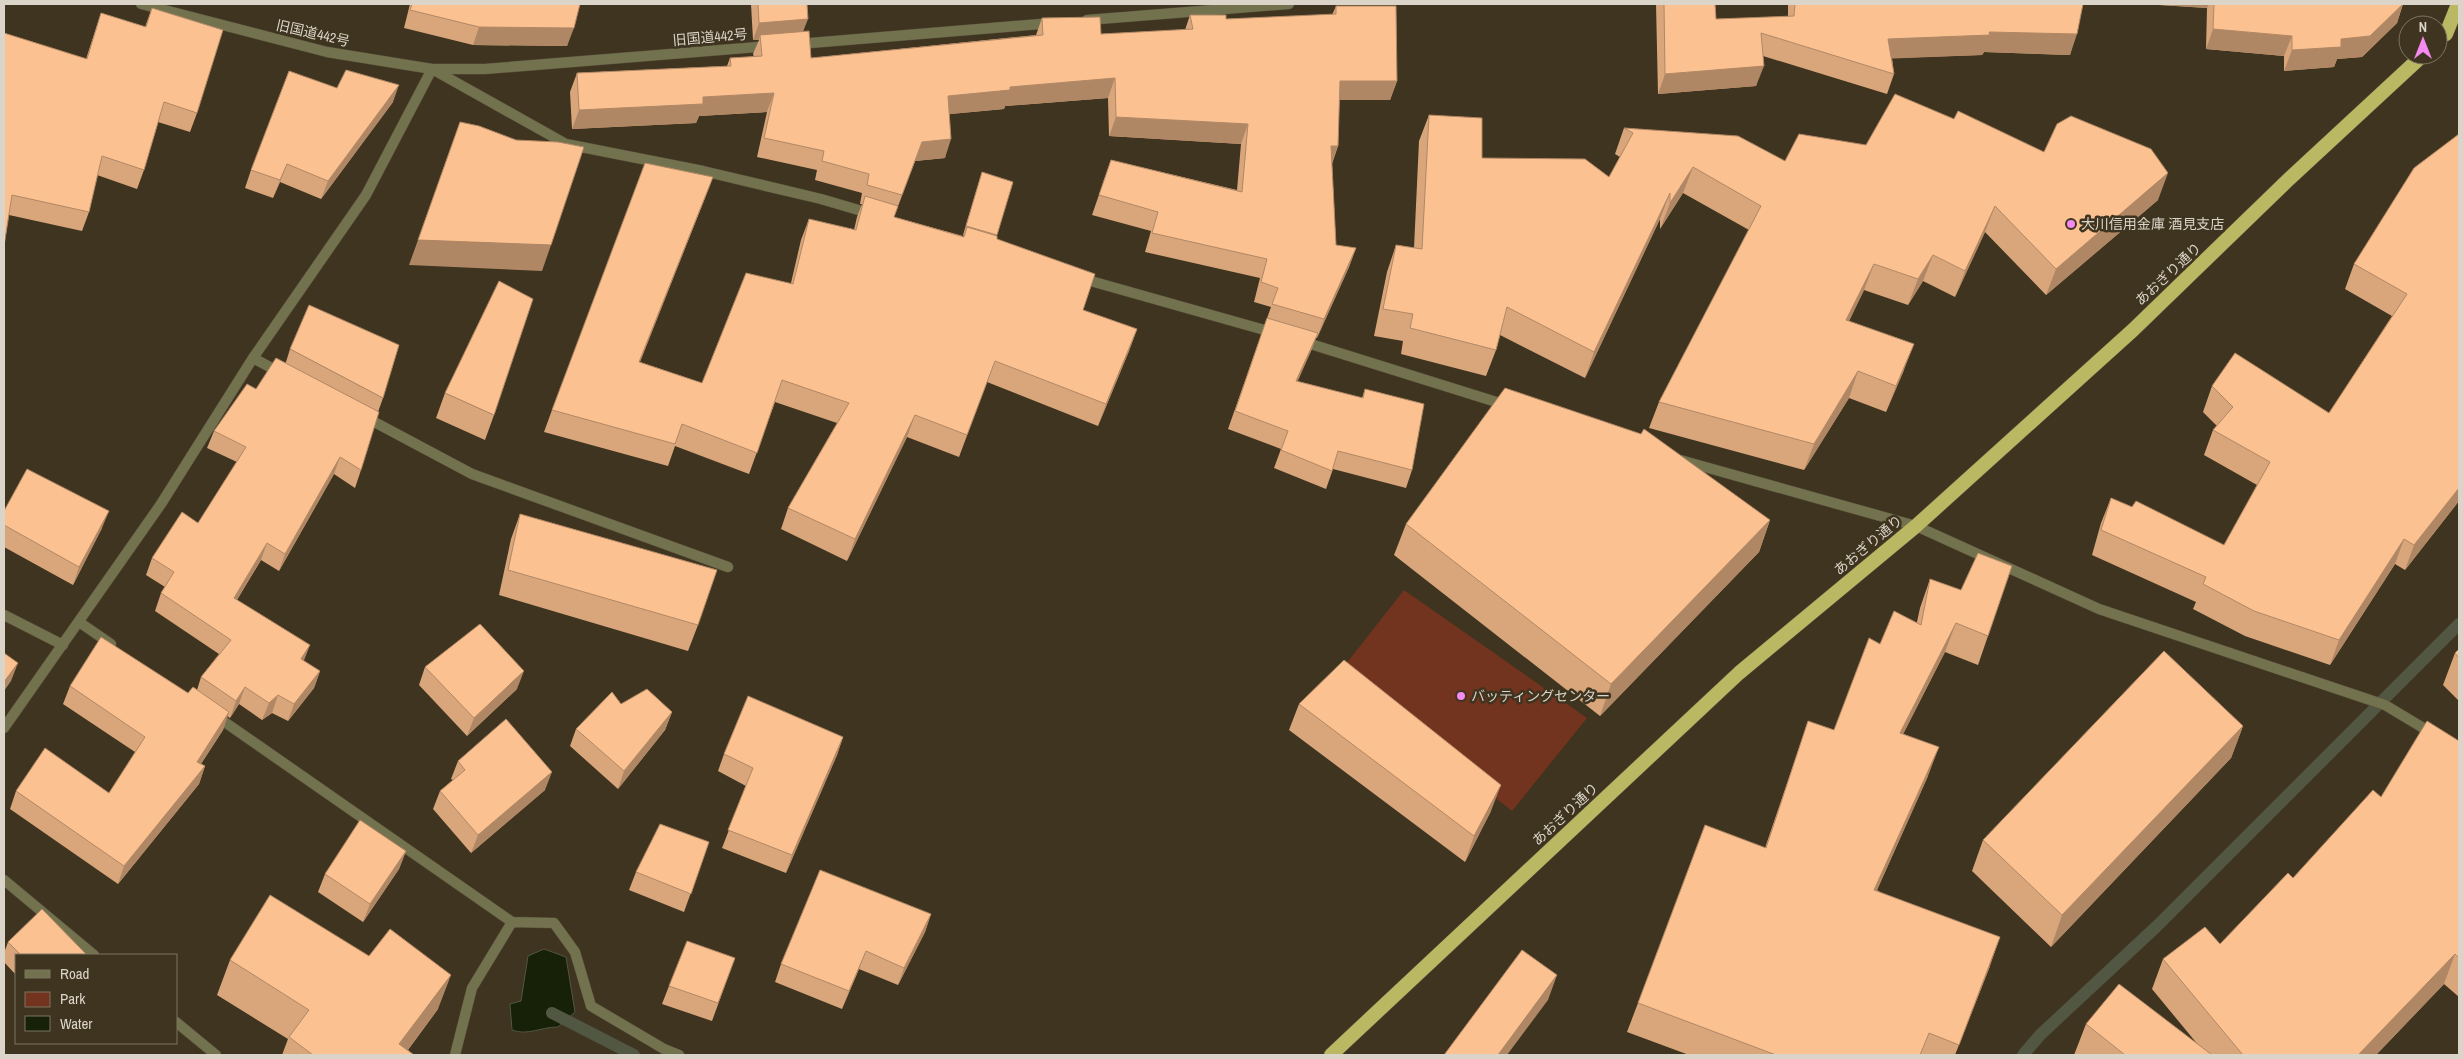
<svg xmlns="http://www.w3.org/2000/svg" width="2463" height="1059" font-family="'Archivo Narrow','Noto Sans JP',sans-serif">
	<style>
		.green { fill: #72331f }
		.water { fill: #162108; stroke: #515742 }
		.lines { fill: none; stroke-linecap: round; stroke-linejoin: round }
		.stream { stroke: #515742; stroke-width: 12 }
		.service-casing { stroke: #5a513d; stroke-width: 11 }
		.minor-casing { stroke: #5a513d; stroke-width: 11 }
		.tertiary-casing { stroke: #5a513d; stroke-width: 11 }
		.trunk-casing { stroke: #5a513d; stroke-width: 15 }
		.service { stroke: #73724e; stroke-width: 10 }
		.minor { stroke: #73724e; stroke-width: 10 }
		.tertiary { stroke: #73724e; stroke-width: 10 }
		.trunk { stroke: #bbb864; stroke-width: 14 }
		.wall { fill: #d9a67c }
		.shaded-wall { fill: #b08765 }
		.building { fill: #fcc190; stroke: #b08765 }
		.poi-dot { fill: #f589ef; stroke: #3e341f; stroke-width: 2 }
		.labels { text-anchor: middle; stroke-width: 5; stroke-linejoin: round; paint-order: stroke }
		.street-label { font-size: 14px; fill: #dbd4c8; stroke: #3e341f }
		.poi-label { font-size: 14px; fill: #dbd4c8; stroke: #3e341f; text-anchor: start }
	</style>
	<rect width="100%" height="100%" fill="#3e341f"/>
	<path class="green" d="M 1404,590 L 1587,718 L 1512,811 L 1338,674 Z"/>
	<path class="water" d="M 544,949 L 566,957 L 575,1012 L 558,1027 C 541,1027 527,1036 512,1030 L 510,1004 L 521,1001 L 528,956 Z"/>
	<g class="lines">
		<path class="stream" d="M 552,1013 L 634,1055
			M 2023,1055 L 2040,1035 L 2156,927 L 2459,624"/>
		<defs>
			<path id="service" d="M 4,615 L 63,645"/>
			<path id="minor" d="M 1080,278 L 1275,333
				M 1301,341 L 1506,405
				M 253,358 L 281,373
				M 365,417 L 472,474 L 728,567
				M 1680,460 L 1916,526 L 2099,609 L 2385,705 L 2435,735
				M 79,622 L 111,644
				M 216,716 L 512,922 L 472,988 L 455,1055
				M 4,728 L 161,504 L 253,358 L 366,195 L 432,69 L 566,144 L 703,171 L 821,199 L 872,214
				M 4,880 L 94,955
				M 512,922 L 554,923 L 575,952 L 591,1006 L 664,1049 L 679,1055
				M 176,1022 L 216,1055"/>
			<path id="tertiary" d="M 141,4 L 327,52 L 432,69 L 485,69 L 769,46
				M 1087,20 L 1289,4
				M 798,44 L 1053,23"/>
			<path id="trunk" d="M 2446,34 L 2458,4
				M 1331,1055 L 1739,673 L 1916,526 L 2133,330 L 2289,179 L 2423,55"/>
		</defs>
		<use href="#service" class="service-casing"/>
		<use href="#minor" class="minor-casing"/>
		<use href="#tertiary" class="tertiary-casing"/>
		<use href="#trunk" class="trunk-casing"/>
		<use href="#service" class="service"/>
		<use href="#minor" class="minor"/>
		<use href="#tertiary" class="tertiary"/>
		<use href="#trunk" class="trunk"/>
	</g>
	<path class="wall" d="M 410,4 L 580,4 L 567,46 L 473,45 L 404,28 Z
		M 751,4 L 807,4 L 803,32 L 811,58 L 1036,35 L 1042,18 L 1101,34 L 1185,30 L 1190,15 L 1226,19 L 1332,15 L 1336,6 L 1397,81 L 1390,100 L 1339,100 L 1338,146 L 1332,164 L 1336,245 L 1356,248 L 1349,267 L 1317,338 L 1316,338 L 1311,351 L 1297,381 L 1362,398 L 1365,389 L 1412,470 L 1406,488 L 1333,469 L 1326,489 L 1274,468 L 1281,449 L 1228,429 L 1271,307 L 1254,302 L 1260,278 L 1145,252 L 1151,231 L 1092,215 L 1111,160 L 1237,190 L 1241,144 L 1109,136 L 1108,98 L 1005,106 L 1004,109 L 949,114 L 945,158 L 915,161 L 894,217 L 963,236 L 964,235 L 963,235 L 982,172 L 997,236 L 997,239 L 1083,310 L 1137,329 L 1129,351 L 1098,426 L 987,382 L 959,457 L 907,437 L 847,561 L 781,529 L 788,508 L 837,423 L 775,402 L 749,474 L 675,446 L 668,466 L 544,432 L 552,410 L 713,177 L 705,198 L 640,362 L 702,383 L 791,283 L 801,240 L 809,219 L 854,230 L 857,217 L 862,204 L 860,204 L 862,193 L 815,180 L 817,170 L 757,157 L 767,112 L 699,116 L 696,123 L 572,129 L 570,92 L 577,73 L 727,66 L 730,58 L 754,57 L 753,54 L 759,40 L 753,40 Z
		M 1656,4 L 1715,4 L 1716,19 L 1788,17 L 1788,4 L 2083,4 L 2070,55 L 1984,52 L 1982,55 L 1892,58 L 1894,74 L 1887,94 L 1763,56 L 1756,86 L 1658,94 Z
		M 2144,4 L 2403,4 L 2397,23 L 2362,57 L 2337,59 L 2334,67 L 2284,71 L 2284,56 L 2206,49 L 2207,8 Z
		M 152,8 L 197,113 L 190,132 L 158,122 L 144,170 L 137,189 L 97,175 L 89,212 L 82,231 L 9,215 L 4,33 L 86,59 L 101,13 L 145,27 Z
		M 337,88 L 393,102 L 321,199 L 280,182 L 273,198 L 245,188 L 251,170 Z
		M 1429,115 L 1482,158 L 1609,177 L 1620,157 L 1615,154 L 1624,128 L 1785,161 L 1866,145 L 1954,119 L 2044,152 L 2158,200 L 2046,295 L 1985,232 L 1955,297 L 1923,281 L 1908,305 L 1864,290 L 1849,321 L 1904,370 L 1886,412 L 1849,398 L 1804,470 L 1649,428 L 1659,402 L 1749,230 L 1683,193 L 1660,229 L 1660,219 L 1585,378 L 1500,335 L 1496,350 L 1486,376 L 1401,354 L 1403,341 L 1374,336 L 1387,272 L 1396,245 L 1414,248 L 1419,141 Z
		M 2459,134 L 2459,501 L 2405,570 L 2395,564 L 2330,665 L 2245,636 L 2193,609 L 2196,602 L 2092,555 L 2101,523 L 2111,498 L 2224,545 L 2257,485 L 2204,455 L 2213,430 L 2217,426 L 2203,412 L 2212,386 L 2329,413 L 2392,316 L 2345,289 L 2354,264 Z
		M 290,349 L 383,398 L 378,412 L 361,470 L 355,488 L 334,474 L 279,571 L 261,560 L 237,600 L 304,661 L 320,671 L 314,688 L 288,721 L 272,713 L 262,720 L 239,704 L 230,718 L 227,716 L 223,730 L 201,764 L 205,766 L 199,784 L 118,884 L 10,809 L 16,791 L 109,793 L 135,752 L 63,704 L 70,686 L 188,693 L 197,690 L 201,677 L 219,654 L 155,611 L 161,593 L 165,587 L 146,575 L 152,558 L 198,523 L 237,462 L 207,448 L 214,431 L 256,389 L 286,362 Z
		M 445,393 L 494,415 L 485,440 L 436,418 Z
		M 4,511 L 102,528 L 73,585 L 4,547 Z
		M 520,514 L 698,625 L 688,651 L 499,595 L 511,539 Z
		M 1770,520 L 1759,552 L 1600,716 L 1394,555 L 1406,524 Z
		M 1930,579 L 1988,636 L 1978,665 L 1945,652 L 1903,734 L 1928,776 L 1877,890 L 1990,966 L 1955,1055 L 1689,1055 L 1627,1032 L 1638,1003 L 1765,848 L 1808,722 L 1834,730 L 1880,644 L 1917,622 L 1920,608 Z
		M 2459,649 L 2459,701 L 2443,685 L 2455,653 Z
		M 425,667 L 517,689 L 467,736 L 419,685 Z
		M 621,704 L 672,712 L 665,730 L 618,789 L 570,746 L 576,729 Z
		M 1299,704 L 1491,811 L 1465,862 L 1289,730 Z
		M 2243,726 L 2231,758 L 2051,947 L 1972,871 L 1983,840 Z
		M 843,737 L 837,755 L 786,873 L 722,848 L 746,786 L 718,771 L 724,754 Z
		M 2459,741 L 2459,997 L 2444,984 L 2376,1055 L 2074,1055 L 2086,1024 L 2199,1046 L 2152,989 L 2163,959 L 2220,944 L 2293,878 L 2381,797 Z
		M 458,761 L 545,790 L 471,853 L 433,809 L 440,791 L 453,780 L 451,779 Z
		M 709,842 L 684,912 L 629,890 L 636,872 Z
		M 406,851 L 399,869 L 363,922 L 318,892 L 325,874 Z
		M 931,914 L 925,932 L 898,985 L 859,969 L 842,1009 L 775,982 L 781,964 Z
		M 8,942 L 87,955 L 16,955 L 16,975 L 4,962 L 4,953 Z
		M 735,958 L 712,1021 L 662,1004 L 669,986 Z
		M 230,960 L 438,1009 L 408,1050 L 414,1055 L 282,1055 L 288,1039 L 217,995 Z"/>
	<path class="shaded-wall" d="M 2144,4 L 2209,4 L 2207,8 Z
		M 2403,4 L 2397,23 L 2362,57 L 2337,59 L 2334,67 L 2284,71 L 2292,50 Z
		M 808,19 L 801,37 L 760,35 L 759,40 L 753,40 L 759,23 Z
		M 479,27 L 574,28 L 567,46 L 473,45 Z
		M 2213,29 L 2292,36 L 2284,56 L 2206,49 Z
		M 1989,32 L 2077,34 L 2070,55 L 1984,52 L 1982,55 L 1881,59 L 1888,39 Z
		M 1764,66 L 1756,86 L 1658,94 L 1665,74 Z
		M 1115,78 L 1108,98 L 1005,106 L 1004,109 L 941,115 L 948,96 L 1010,87 Z
		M 1340,81 L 1397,81 L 1390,100 L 1333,100 Z
		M 399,85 L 393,102 L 321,199 L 328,181 Z
		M 774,93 L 767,112 L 699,116 L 696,123 L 572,129 L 579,110 L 703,97 Z
		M 1116,117 L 1248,124 L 1241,144 L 1109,136 Z
		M 951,139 L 945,158 L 915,161 L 895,214 L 922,142 Z
		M 1331,146 L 1338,146 L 1331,165 Z
		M 287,164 L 280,182 L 273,198 L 280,180 Z
		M 1693,167 L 1683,193 L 1660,229 L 1670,203 Z
		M 2168,173 L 2158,200 L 2046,295 L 2056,269 Z
		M 713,177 L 705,198 L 631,384 L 639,362 Z
		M 1670,193 L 1660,219 L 1585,378 L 1594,352 Z
		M 1995,206 L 1985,232 L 1955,297 L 1965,271 Z
		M 418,240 L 551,245 L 542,271 L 409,265 Z
		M 1356,248 L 1349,267 L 1317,338 L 1324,319 Z
		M 1933,255 L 1923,281 L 1908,305 L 1918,279 Z
		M 1874,264 L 1864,290 L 1837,346 L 1846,320 Z
		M 1137,329 L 1129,351 L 1098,426 L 1106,404 Z
		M 1318,333 L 1311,351 L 1290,399 L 1296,381 Z
		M 1914,344 L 1904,370 L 1886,412 L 1896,386 Z
		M 1858,371 L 1849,398 L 1804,470 L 1814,444 Z
		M 915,415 L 907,437 L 847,561 L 855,539 Z
		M 340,457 L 334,474 L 279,571 L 285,554 Z
		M 2459,488 L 2459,501 L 2405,570 L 2414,545 Z
		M 109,511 L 102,528 L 73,585 L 79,567 Z
		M 1770,520 L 1759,552 L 1600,716 L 1611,684 Z
		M 2404,539 L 2395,564 L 2330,665 L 2339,640 Z
		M 267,543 L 261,560 L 227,616 L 234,598 Z
		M 1956,623 L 1945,652 L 1889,762 L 1900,733 Z
		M 310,645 L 303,663 L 301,659 Z
		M 18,663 L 11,681 L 4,691 L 4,682 Z
		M 320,671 L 314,688 L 288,721 L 294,704 Z
		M 524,671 L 517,689 L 467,736 L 474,718 Z
		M 245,687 L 239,704 L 230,718 L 236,701 Z
		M 278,695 L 272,713 L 262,720 L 269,703 Z
		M 229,712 L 223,730 L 191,779 L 197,762 Z
		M 672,712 L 665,730 L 618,789 L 624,771 Z
		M 2243,726 L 2231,758 L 2051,947 L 2062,915 Z
		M 843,737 L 837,755 L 786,873 L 792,855 Z
		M 1939,747 L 1928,776 L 1864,919 L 1874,890 Z
		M 205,766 L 199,784 L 118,884 L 124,866 Z
		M 552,772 L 545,790 L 471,853 L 478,835 Z
		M 1501,785 L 1491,811 L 1465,862 L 1474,836 Z
		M 406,851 L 399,869 L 363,922 L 370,904 Z
		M 931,914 L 925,932 L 898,985 L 904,968 Z
		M 2000,937 L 1990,966 L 1955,1055 Z
		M 866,951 L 859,969 L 842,1009 L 849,991 Z
		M 2455,954 L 2444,984 L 2376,1055 L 2358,1055 Z
		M 451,975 L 438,1009 L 404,1055 L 399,1044 Z
		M 1557,975 L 1548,1000 L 1507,1055 L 1498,1055 Z"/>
	<path class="building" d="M 412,4 L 580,4 L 574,28 L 479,27 L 410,10 Z
		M 758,4 L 807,4 L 808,19 L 759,23 Z
		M 1664,4 L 1715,4 L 1716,19 L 1794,16 L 1795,4 L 2083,4 L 2077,34 L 1989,32 L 1990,35 L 1888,39 L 1894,74 L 1761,33 L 1764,66 L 1665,74 Z
		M 2214,4 L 2403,4 L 2370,36 L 2341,39 L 2341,47 L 2292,50 L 2292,36 L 2213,29 Z
		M 1336,6 L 1396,6 L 1397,81 L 1340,81 L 1338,146 L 1331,146 L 1336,245 L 1356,248 L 1324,319 L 1272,304 L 1278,288 L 1261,282 L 1267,259 L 1152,233 L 1158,212 L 1099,195 L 1111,160 L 1242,192 L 1248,124 L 1116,117 L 1115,78 L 1010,87 L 1010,90 L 948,96 L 951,139 L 922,142 L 902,195 L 867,185 L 869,174 L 822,161 L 824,151 L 764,138 L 774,93 L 703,97 L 703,104 L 579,110 L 577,73 L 731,66 L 730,58 L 762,56 L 760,35 L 809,31 L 811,58 L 1043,35 L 1042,18 L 1100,17 L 1101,34 L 1193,29 L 1190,15 L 1226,15 L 1226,19 L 1336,14 Z
		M 152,8 L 223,30 L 197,113 L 164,102 L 144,170 L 102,156 L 89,212 L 12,195 L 4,246 L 4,33 L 87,59 L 101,13 L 146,27 Z
		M 346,70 L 399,85 L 328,181 L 287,164 L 280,180 L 251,170 L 289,71 L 337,88 Z
		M 1895,94 L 1954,119 L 1958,111 L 2044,152 L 2057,124 L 2071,116 L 2151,149 L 2168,173 L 2056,269 L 1995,206 L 1965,271 L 1933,255 L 1918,279 L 1874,264 L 1846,320 L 1914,344 L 1896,386 L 1858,371 L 1814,444 L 1659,402 L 1761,206 L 1693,167 L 1670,203 L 1670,193 L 1594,352 L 1507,307 L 1496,350 L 1410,328 L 1413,314 L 1383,309 L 1396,245 L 1422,249 L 1429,115 L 1482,118 L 1482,158 L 1585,159 L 1609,177 L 1633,133 L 1624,128 L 1738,136 L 1785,161 L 1799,134 L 1866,145 Z
		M 460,122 L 479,126 L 516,140 L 558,142 L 584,147 L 551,245 L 418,240 Z
		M 2459,134 L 2459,488 L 2414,545 L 2404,539 L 2339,640 L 2254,611 L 2203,584 L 2206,577 L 2101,530 L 2111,498 L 2132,507 L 2136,501 L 2224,545 L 2270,462 L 2213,430 L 2233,407 L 2212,386 L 2235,353 L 2329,413 L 2407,294 L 2354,264 L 2414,168 Z
		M 645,163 L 713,177 L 639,362 L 702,383 L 746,273 L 793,284 L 809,219 L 856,230 L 865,196 L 898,206 L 894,217 L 964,237 L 967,227 L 997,236 L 997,239 L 1095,274 L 1083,310 L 1137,329 L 1106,404 L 995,361 L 967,435 L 915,415 L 855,539 L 788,508 L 849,403 L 782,380 L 757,453 L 682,424 L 675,444 L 552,410 Z
		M 982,172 L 1013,182 L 997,235 L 966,226 Z
		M 499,281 L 533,299 L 494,415 L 445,393 Z
		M 309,305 L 399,345 L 383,398 L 290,349 Z
		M 1267,318 L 1318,333 L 1296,381 L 1363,398 L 1365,389 L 1424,404 L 1412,470 L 1338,451 L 1332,471 L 1281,450 L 1288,431 L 1235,411 Z
		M 276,358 L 379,412 L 361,470 L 340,457 L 285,554 L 267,543 L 234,598 L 310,645 L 301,659 L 320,671 L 294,704 L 278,695 L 269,703 L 245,687 L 236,701 L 201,677 L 231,640 L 161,593 L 174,572 L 152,558 L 182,512 L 198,523 L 246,447 L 214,431 L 247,384 L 256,389 Z
		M 1505,388 L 1641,434 L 1644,429 L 1770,520 L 1611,684 L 1406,524 Z
		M 27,469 L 109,511 L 79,567 L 4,525 L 4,511 Z
		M 520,514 L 717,570 L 698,625 L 508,570 Z
		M 1978,553 L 2012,566 L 1988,636 L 1956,623 L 1900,733 L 1939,747 L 1874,890 L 2000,937 L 1959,1045 L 1929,1033 L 1920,1055 L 1776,1055 L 1638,1003 L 1705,825 L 1766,848 L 1808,721 L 1834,730 L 1869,638 L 1880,644 L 1894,611 L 1921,625 L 1930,579 L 1961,590 Z
		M 480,624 L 524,671 L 474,718 L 425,667 Z
		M 101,637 L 188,693 L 193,687 L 229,712 L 197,762 L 205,766 L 124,866 L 16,791 L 45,748 L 109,793 L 145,737 L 70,686 Z
		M 2459,649 L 2459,658 L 2455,653 Z
		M 2164,651 L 2243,726 L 2062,915 L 1983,840 Z
		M 4,653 L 18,663 L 4,682 Z
		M 1344,660 L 1501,785 L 1474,836 L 1299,704 Z
		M 647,689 L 672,712 L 624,771 L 576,729 L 612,692 L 621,704 Z
		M 748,696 L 843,737 L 792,855 L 728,830 L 753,768 L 724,754 Z
		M 506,719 L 552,772 L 478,835 L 440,791 L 465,770 L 458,761 Z
		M 2427,721 L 2459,741 L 2459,958 L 2455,954 L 2358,1055 L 2243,1055 L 2163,959 L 2205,927 L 2220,944 L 2288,873 L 2293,878 L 2373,790 L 2381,797 Z
		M 360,820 L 406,851 L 370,904 L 325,874 Z
		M 660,824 L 709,842 L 691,894 L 636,872 Z
		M 820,870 L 931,914 L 904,968 L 866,951 L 849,991 L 781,964 Z
		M 270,895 L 369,956 L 390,929 L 451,975 L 399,1044 L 414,1055 L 313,1055 L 289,1037 L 309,1010 L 230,960 Z
		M 42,909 L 87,955 L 21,955 L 8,942 Z
		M 687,941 L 735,958 L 718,1003 L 669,986 Z
		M 1522,950 L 1557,975 L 1498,1055 L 1444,1055 Z
		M 2119,984 L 2212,1055 L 2125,1055 L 2086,1024 Z"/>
	<g class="poi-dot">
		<circle cx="2071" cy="224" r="5"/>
		<circle cx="1461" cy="696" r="5"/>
	</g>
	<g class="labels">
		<g class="street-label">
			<text transform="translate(313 33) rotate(13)" y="5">旧国道442号</text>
			<text transform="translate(710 37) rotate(-5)" y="5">旧国道442号</text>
			<text transform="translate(2168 274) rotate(-43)" y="5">あおぎり通り</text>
			<text transform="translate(1868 545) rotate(-40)" y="5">あおぎり通り</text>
			<text transform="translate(1565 814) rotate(-43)" y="5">あおぎり通り</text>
		</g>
		<g class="poi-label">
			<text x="2081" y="229">大川信用金庫 酒見支店</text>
			<text x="1471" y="701">バッティングセンター</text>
		</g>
	</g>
	<rect width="2463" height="1059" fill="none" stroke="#dbd4c8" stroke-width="10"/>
	<rect x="15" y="954" width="162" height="90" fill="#3e341f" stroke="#7d7463"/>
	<rect x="25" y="970" width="25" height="8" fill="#73724e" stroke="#7d7463"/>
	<text x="60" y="979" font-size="15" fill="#dbd4c8">Road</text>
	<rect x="25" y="992" width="25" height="15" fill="#72331f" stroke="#7d7463"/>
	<text x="60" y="1004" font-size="15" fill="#dbd4c8">Park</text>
	<rect x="25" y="1016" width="25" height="15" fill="#162108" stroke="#7d7463"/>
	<text x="60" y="1029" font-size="15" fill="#dbd4c8">Water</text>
	<g transform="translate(2423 40)"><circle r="24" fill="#3e341f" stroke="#7d7463"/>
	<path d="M0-4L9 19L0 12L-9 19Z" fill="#f589ef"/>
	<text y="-8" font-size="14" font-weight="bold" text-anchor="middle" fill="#dbd4c8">N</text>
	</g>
</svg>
